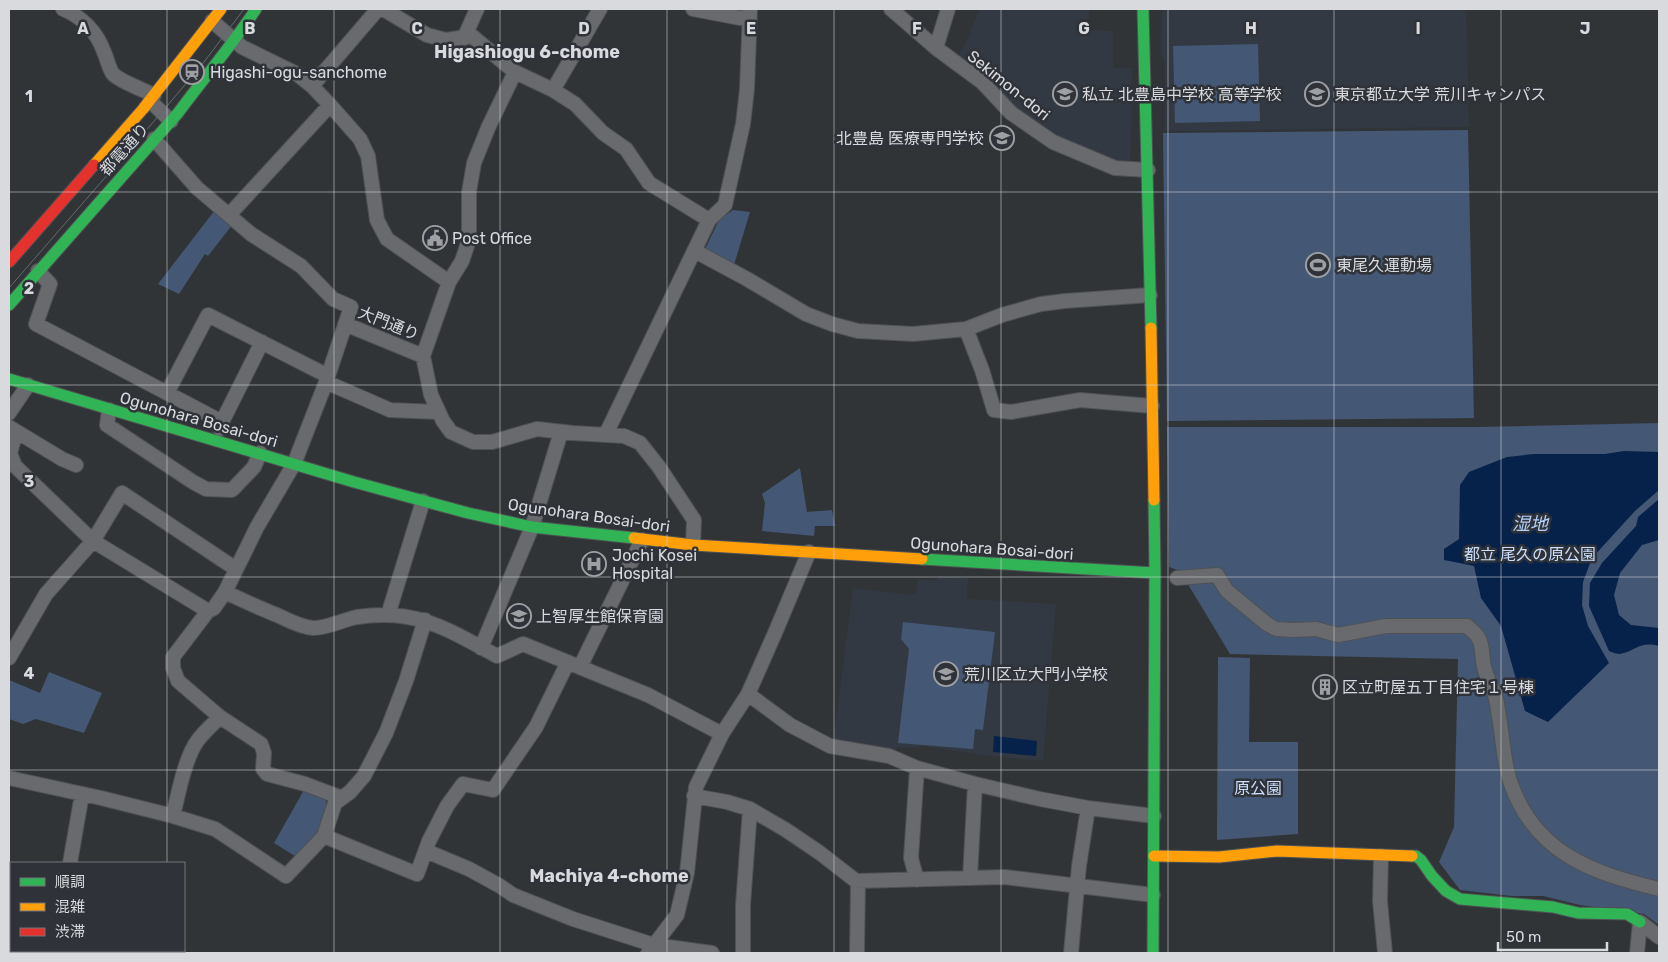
<svg xmlns="http://www.w3.org/2000/svg" width="1668" height="962" font-family="Rubik,'Noto Sans JP',sans-serif">
	<style>
		.built { fill: #323943 }
		.green { fill: #445774 }
		.water { fill: #07224a }
		.lines { fill: none; stroke-linecap: round; stroke-linejoin: round }
		.street-casing { stroke: #4f5154; stroke-width: 16 }
		.fast-casing { stroke: #4f5154; stroke-width: 13 }
		.slow-casing { stroke: #4f5154; stroke-width: 13 }
		.jam-casing { stroke: #4f5154; stroke-width: 13 }
		.street { stroke: #686a6d; stroke-width: 14 }
		.fast { stroke: #30b455; stroke-width: 11 }
		.slow { stroke: #ff9f0a; stroke-width: 11 }
		.jam { stroke: #e5322d; stroke-width: 11 }
		.tram { stroke: #676a6c; stroke-width: 1 }
		.grid { fill: none; stroke: #d8dade; stroke-width: 1; stroke-opacity: 0.55 }
		.labels { text-anchor: middle; stroke-width: 5; stroke-linejoin: round; paint-order: stroke }
		.poi-label { font-size: 16px; fill: #d8dade; stroke: #2f3339; text-anchor: start }
		.street-label { font-size: 16px; fill: #d8dade; stroke: #2f3339 }
		.park-label { font-size: 16px; fill: #cadefd; stroke: #2f3339 }
		.neighbourhood-label { font-size: 18px; font-weight: bold; fill: #d8dade; stroke: #2f3339 }
		.water-label { font-size: 18px; font-style: italic; fill: #b2d0fd; stroke: #2f3339 }
		.grid-label { font-size: 16px; text-anchor: middle; font-weight: bold; fill: #d8dade; stroke: #2f3339; stroke-width: 5; stroke-linejoin: round; paint-order: stroke }
	</style>
	<rect width="100%" height="100%" fill="#313437"/>
	<path class="built" d="M 979,9 L 1090,9 L 1087,30 L 1113,31 L 1113,68 L 1132,68 L 1130,162 L 1106,161 L 1053,139 L 1011,109 L 958,56 L 969,37 Z
		M 1162,9 L 1466,9 L 1469,127 L 1165,131 L 1165,62 L 1161,56 Z
		M 938,576 L 968,578 L 967,599 L 1056,604 L 1043,761 L 982,755 L 923,746 L 911,748 L 897,747 L 896,753 L 833,743 L 853,588 L 916,595 L 918,579 L 937,581 Z"/>
	<path class="green" d="M 1258,44 L 1260,121 L 1175,123 L 1173,46 Z
		M 1468,130 L 1474,418 L 1167,421 L 1163,133 Z
		M 215,210 L 233,224 L 208,256 L 205,254 L 179,294 L 158,284 Z
		M 733,210 L 750,212 L 734,265 L 705,249 L 719,220 Z
		M 1659,423 L 1659,925 L 1644,914 L 1580,905 L 1543,896 L 1511,896 L 1460,890 L 1439,862 L 1454,827 L 1458,659 L 1230,654 L 1180,571 L 1169,567 L 1167,427 L 1476,427 Z
		M 800,468 L 807,512 L 832,510 L 835,526 L 815,526 L 814,536 L 762,531 L 765,503 L 762,494 Z
		M 903,622 L 995,632 L 983,730 L 975,729 L 973,749 L 898,743 L 909,649 L 901,639 Z
		M 1218,657 L 1250,658 L 1249,742 L 1298,742 L 1298,834 L 1217,840 Z
		M 49,672 L 102,693 L 84,733 L 36,719 L 23,724 L 9,719 L 9,680 L 40,693 Z
		M 304,790 L 326,799 C 330,823 313,841 298,858 L 274,843 Z"/>
	<path class="water" d="M 1624,451 L 1659,452 L 1659,490 L 1635,511 L 1592,558 L 1583,582 L 1582,605 L 1588,626 L 1609,663 L 1548,722 L 1525,711 L 1501,626 L 1481,598 L 1474,566 L 1444,560 L 1444,549 L 1459,539 L 1460,485 L 1469,472 L 1507,457 L 1534,454 L 1605,454 Z
		M 1659,499 L 1659,540 L 1642,545 L 1620,573 L 1614,595 L 1619,615 L 1631,625 L 1659,628 L 1659,646 C 1638,641 1637,651 1620,654 C 1617,654 1612,652 1609,651 L 1589,606 L 1590,583 L 1602,563 L 1636,526 L 1638,517 Z
		M 994,736 L 1037,741 L 1036,756 L 993,752 Z"/>
	<g class="lines">
		<defs>
			<path id="street" d="M 63,9 C 82,17 97,32 104,52 C 107,58 109,69 113,74 C 121,82 144,90 154,95
				M 383,9 L 427,35 L 446,40 L 472,36 L 515,72 L 553,90 L 575,104 L 603,133 L 626,149 L 649,183 L 709,220
				M 693,9 L 740,18 L 749,16
				M 891,9 L 936,48 L 982,82 L 1011,113 L 1053,142 L 1115,168 L 1148,170
				M 212,21 L 242,47 L 297,74 L 312,86 L 330,105 L 360,139 L 368,156 L 377,220 L 387,239 L 449,282
				M 464,38 L 477,9
				M 936,48 L 948,9
				M 515,72 L 488,128 L 474,163 L 469,192 L 469,240 L 462,261 L 449,282 L 423,356 L 431,395 L 443,421 L 451,432 L 473,442 L 492,442 L 537,429 L 573,433 L 624,436 L 640,443 L 659,467 L 694,520 L 693,545
				M 312,86 L 378,9
				M 553,90 L 600,9
				M 150,101 L 171,121
				M 229,215 L 330,105
				M 695,251 L 747,279 L 806,314 L 832,324 L 858,331 L 913,334 L 966,329 L 1002,315 L 1041,304 L 1065,301 L 1150,295
				M 38,271 L 50,284 L 36,324 L 222,422
				M 345,324 L 423,356
				M 966,329 L 982,370 L 994,410 L 1011,412 L 1080,400 L 1152,406
				M 326,382 L 390,410 L 438,412
				M 167,393 L 208,315 L 328,376
				M 109,410 L 107,425 L 193,482 L 206,489 L 232,490 L 254,467 L 260,453
				M 9,413 L 28,385
				M 9,427 L 62,459 L 76,465
				M 220,429 L 222,422 L 262,342
				M 16,432 L 10,453 L 15,466 L 93,541 L 208,611 L 214,608 L 225,592 L 257,527 L 294,464 L 326,382 L 351,307 L 333,299 L 301,266 L 251,234 L 197,188 L 154,139
				M 606,434 L 709,220 L 725,205 L 743,124 L 747,89 L 750,9
				M 1177,578 L 1217,575 L 1227,591 L 1267,624 L 1276,629 L 1293,630 L 1316,629 L 1338,635 L 1386,626 L 1467,626 C 1470,629 1476,633 1478,637 C 1484,646 1481,660 1485,670 C 1487,679 1492,686 1495,695 C 1497,702 1498,710 1499,717 C 1503,738 1503,760 1510,781 C 1534,853 1592,873 1659,889
				M 225,592 C 242,600 259,608 277,615 C 288,620 300,627 313,628 C 328,628 342,620 357,617 C 416,608 447,629 497,656 L 523,644 L 648,695 L 722,734
				M 208,611 L 173,657 L 173,668 L 178,681 L 220,717 L 261,744 L 264,753 L 263,769 L 267,774 L 305,784 L 342,798
				M 388,615 L 423,501
				M 481,648 L 532,527 L 561,432
				M 9,658 L 46,594 L 93,541 L 122,493 L 236,569
				M 580,667 L 642,540
				M 748,694 L 790,725 L 830,746 L 889,756 L 917,768 L 975,784 L 1040,799 L 1088,808 L 1154,816
				M 9,778 L 101,798 L 173,816 L 215,829 L 286,876 L 324,836 L 335,803 L 350,792 L 364,776 L 386,733 L 406,681 L 425,620
				M 694,796 L 727,802 L 750,809 L 786,830 L 820,853 L 856,881 L 1005,877 L 1153,895
				M 173,816 C 178,795 185,757 198,740 C 204,732 213,724 220,717
				M 324,836 L 417,874 L 429,841 L 447,806 L 463,784 L 493,790 L 536,727 L 568,662
				M 426,851 L 469,869 L 500,886 L 513,895 L 573,919 L 654,945 L 712,953
				M 1381,856 L 1380,901 L 1385,953
				M 70,863 L 82,794
				M 970,878 L 975,784
				M 917,880 L 911,858 L 917,768
				M 9,908 L 11,908
				M 1640,922 L 1659,937
				M 87,953 L 87,951
				M 648,953 L 677,915 L 687,873 L 696,787 L 722,734 L 748,694 L 775,633 L 809,552
				M 743,953 L 743,905 L 750,809
				M 857,953 L 858,881
				M 1071,953 L 1079,866 L 1088,808
				M 1637,953 L 1640,922"/>
			<path id="fast" d="M 1143,9 L 1151,328
				M 9,305 L 178,113 C 204,78 232,45 256,9
				M 9,379 L 354,482 L 468,513 L 532,527 L 634,538
				M 922,559 L 1155,573
				M 1412,856 L 1416,856 L 1421,860 L 1432,876 L 1446,891 L 1460,899 L 1553,907 L 1578,913 L 1627,914 L 1640,922
				M 1153,953 L 1155,573 L 1154,500"/>
			<path id="slow" d="M 94,165 L 143,109 L 221,9
				M 1151,328 L 1154,500
				M 634,538 L 693,545 L 922,559
				M 1154,856 L 1219,857 L 1277,851 L 1412,856"/>
			<path id="jam" d="M 9,262 L 94,165"/>
		</defs>
		<use href="#street" class="street-casing"/>
		<use href="#fast" class="fast-casing"/>
		<use href="#slow" class="slow-casing"/>
		<use href="#jam" class="jam-casing"/>
		<use href="#street" class="street"/>
		<use href="#fast" class="fast"/>
		<use href="#slow" class="slow"/>
		<use href="#jam" class="jam"/>
		<path class="tram" d="M 9,288 L 162,112 L 204,62 L 244,9"/>
	</g>
	<path class="grid" d="M 167,9 L 167,863M 334,9 L 334,953M 500,9 L 500,953M 667,9 L 667,953M 834,9 L 834,953M 1001,9 L 1001,953M 1168,9 L 1168,953M 1334,9 L 1334,953M 1501,9 L 1501,953M 9,192 L 1659,192M 9,385 L 1659,385M 9,577 L 1659,577M 9,770 L 1659,770M 167,951 L 167,953"/>
	<defs>
		<symbol id="station-ring" viewBox="-11 -11 22 22"><circle r="9.5" fill="#2f3339" stroke="#9ea0a4" stroke-width="1.5"/><path d="M-3-6H3Q5-6 5-4V2Q5 4 3 4L4.5 6H3L1.5 4h-3L-3 6H-4.5L-3 4Q-5 4-5 2V-4Q-5-6-3-6ZM-3.5-4v3h7v-3ZM-3.5 1v1.5H-2V1ZM2 1v1.5H3.5V1Z" fill="#9ea0a4"/></symbol>
		<symbol id="school-ring" viewBox="-11 -11 22 22"><circle r="9.5" fill="#2f3339" stroke="#9ea0a4" stroke-width="1.5"/><path d="M0-5L7-2L0 1L-7-2ZM-4 1L0 2.5L4 1V4Q0 6-4 4Z" fill="#9ea0a4"/></symbol>
		<symbol id="university-ring" viewBox="-11 -11 22 22"><circle r="9.5" fill="#2f3339" stroke="#9ea0a4" stroke-width="1.5"/><path d="M0-5L7-2L0 1L-7-2ZM-4 1L0 2.5L4 1V4Q0 6-4 4Z" fill="#9ea0a4"/></symbol>
		<symbol id="civic-ring" viewBox="-11 -11 22 22"><circle r="9.5" fill="#2f3339" stroke="#9ea0a4" stroke-width="1.5"/><path d="M-.6-6.5H3V-4.5H.6V-3L4-1V1h2V6H-6V1h2V-1L-.6-3ZM-1.2 2.5V6h2.4V2.5Z" fill="#9ea0a4"/></symbol>
		<symbol id="stadium-ring" viewBox="-11 -11 22 22"><circle r="9.5" fill="#2f3339" stroke="#9ea0a4" stroke-width="1.5"/><path d="M0-5a6.5 5 0 1 0 0 10a6.5 5 0 1 0 0-10ZM-3.5-1.8h7v3.6h-7Z" fill="#9ea0a4"/></symbol>
		<symbol id="hospital-ring" viewBox="-11 -11 22 22"><circle r="9.5" fill="#2f3339" stroke="#9ea0a4" stroke-width="1.5"/><path d="M-5-5h3v3.5h4V-5h3V5h-3V1.5h-4V5h-3Z" fill="#9ea0a4"/></symbol>
		<symbol id="building-ring" viewBox="-11 -11 22 22"><circle r="9.5" fill="#2f3339" stroke="#9ea0a4" stroke-width="1.5"/><path d="M-4-6H4V6H1V3H-1V6H-4ZM-2.5-4.3h1.7v1.8h-1.7ZM.8-4.3h1.7v1.8H.8ZM-2.5-1h1.7V.8h-1.7ZM.8-1h1.7V.8H.8Z" fill="#9ea0a4"/></symbol>
	</defs>
	<g fill-rule="evenodd">
		<use href="#station-ring" x="178" y="58" width="28" height="28"/>
		<use href="#school-ring" x="1051" y="80" width="28" height="28"/>
		<use href="#university-ring" x="1303" y="80" width="28" height="28"/>
		<use href="#school-ring" x="988" y="124" width="28" height="28"/>
		<use href="#civic-ring" x="421" y="224" width="28" height="28"/>
		<use href="#stadium-ring" x="1304" y="251" width="28" height="28"/>
		<use href="#hospital-ring" x="580" y="550" width="28" height="28"/>
		<use href="#school-ring" x="505" y="602" width="28" height="28"/>
		<use href="#school-ring" x="932" y="660" width="28" height="28"/>
		<use href="#building-ring" x="1311" y="673" width="28" height="28"/>
	</g>
	<g class="labels">
		<g class="poi-label">
			<text x="210" y="78">Higashi-ogu-sanchome</text>
			<text x="1082" y="100">私立 北豊島中学校 高等学校</text>
			<text x="1334" y="100">東京都立大学 荒川キャンパス</text>
			<text x="984" y="144" text-anchor="end">北豊島 医療専門学校</text>
			<text x="452" y="244">Post Office</text>
			<text x="1336" y="271">東尾久運動場</text>
			<text x="612" y="561">Jochi Kosei<tspan x="612" dy="18">Hospital</tspan></text>
			<text x="536" y="622">上智厚生館保育園</text>
			<text x="964" y="680">荒川区立大門小学校</text>
			<text x="1342" y="693">区立町屋五丁目住宅１号棟</text>
		</g>
		<g class="street-label">
			<text transform="translate(1009 85) rotate(39)" y="6">Sekimon-dori</text>
			<text transform="translate(124 149) rotate(-48)" y="6">都電通り</text>
			<text transform="translate(389 323) rotate(22)" y="6">大門通り</text>
			<text transform="translate(199 419) rotate(16)" y="6">Ogunohara Bosai-dori</text>
			<text transform="translate(589 515) rotate(8)" y="6">Ogunohara Bosai-dori</text>
			<text transform="translate(992 548) rotate(4)" y="6">Ogunohara Bosai-dori</text>
		</g>
		<g class="park-label">
			<text x="1530" y="560">都立 尾久の原公園</text>
			<text x="1258" y="794">原公園</text>
		</g>
		<g class="neighbourhood-label">
			<text x="527" y="58">Higashiogu 6-chome</text>
			<text x="609" y="882">Machiya 4-chome</text>
		</g>
		<g class="water-label">
			<text x="1530" y="530">湿地</text>
		</g>
	</g>
	<g class="grid-label">
		<text x="83" y="34">A</text>
		<text x="250" y="34">B</text>
		<text x="417" y="34">C</text>
		<text x="584" y="34">D</text>
		<text x="751" y="34">E</text>
		<text x="917" y="34">F</text>
		<text x="1084" y="34">G</text>
		<text x="1251" y="34">H</text>
		<text x="1418" y="34">I</text>
		<text x="1585" y="34">J</text>
		<text x="29" y="102">1</text>
		<text x="29" y="294">2</text>
		<text x="29" y="487">3</text>
		<text x="29" y="679">4</text>
	</g>
	<rect width="1668" height="962" fill="none" stroke="#d8dade" stroke-width="20"/>
	<rect x="10" y="862" width="175" height="90" fill="#2f3339" stroke="#73767b"/>
	<rect x="20" y="878" width="25" height="8" fill="#30b455" stroke="#73767b"/>
	<text x="55" y="887" font-size="15" fill="#d8dade">順調</text>
	<rect x="20" y="903" width="25" height="8" fill="#ff9f0a" stroke="#73767b"/>
	<text x="55" y="912" font-size="15" fill="#d8dade">混雑</text>
	<rect x="20" y="928" width="25" height="8" fill="#e5322d" stroke="#73767b"/>
	<text x="55" y="937" font-size="15" fill="#d8dade">渋滞</text>
	<path d="M1498 942v8h109v-8" fill="none" stroke="#d8dade" stroke-width="2.5"/>
	<text x="1506" y="942" font-size="15" fill="#d8dade" stroke="#2f3339" stroke-width="4" paint-order="stroke">50 m</text>
</svg>
